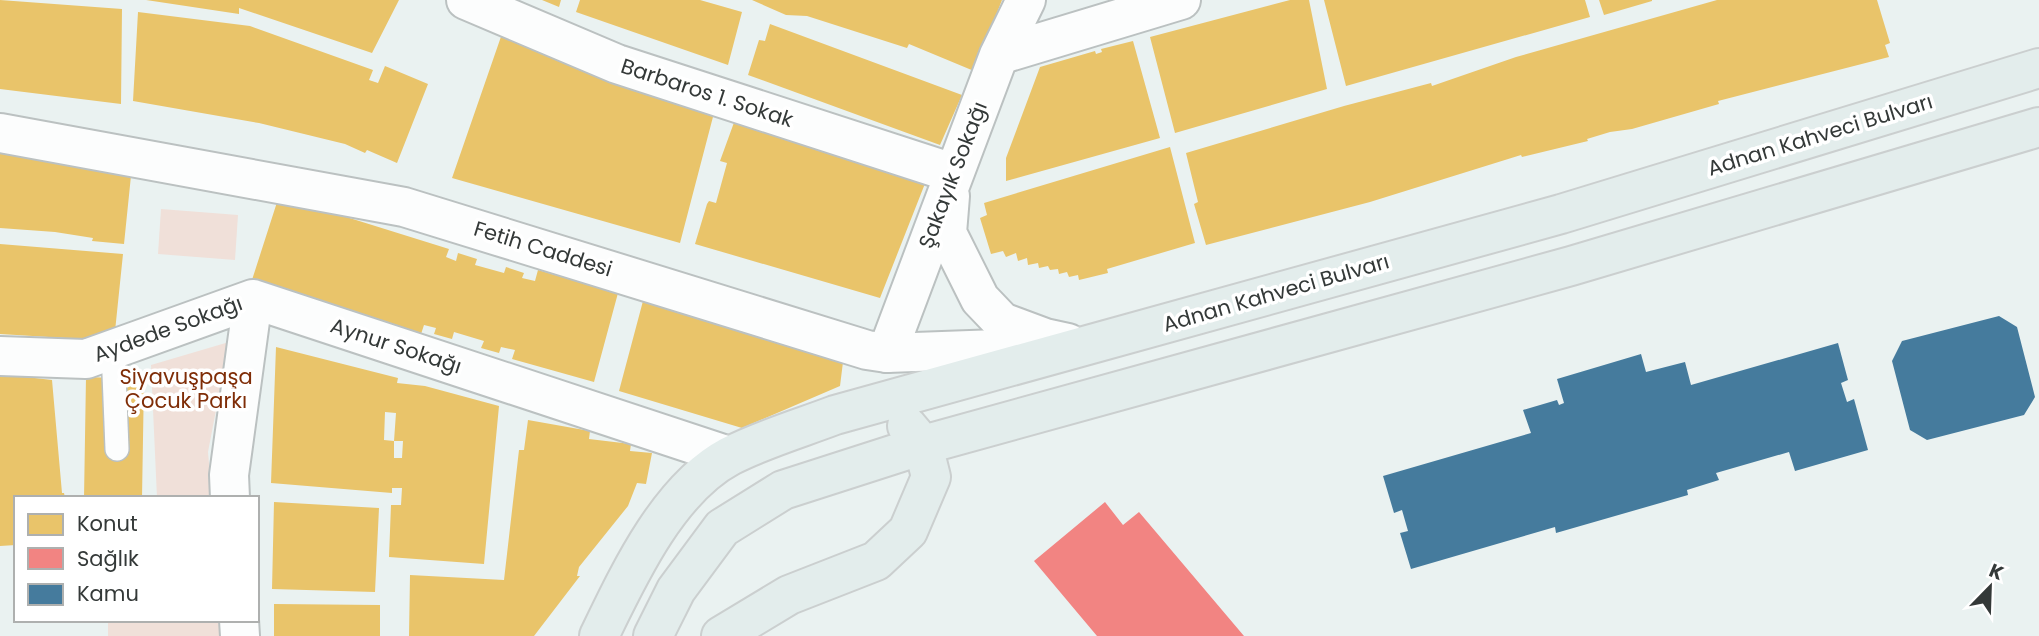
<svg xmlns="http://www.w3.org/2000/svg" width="2039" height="636" font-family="Poppins,sans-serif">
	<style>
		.green { fill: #f0e0d9 }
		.homes { fill: #e9c46a; fill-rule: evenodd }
		.health { fill: #f28482 }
		.public { fill: #457b9d }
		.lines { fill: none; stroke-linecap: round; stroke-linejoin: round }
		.service-casing { stroke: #bbc1c1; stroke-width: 26 }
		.minor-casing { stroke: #bbc1c1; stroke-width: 42 }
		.tertiary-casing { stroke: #bbc1c1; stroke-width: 42 }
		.primary-casing { stroke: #cbcfcf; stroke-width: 42 }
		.service { stroke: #fcfdfd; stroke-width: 23 }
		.minor { stroke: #fcfdfd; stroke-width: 38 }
		.tertiary { stroke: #fcfdfd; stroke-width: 38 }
		.primary { stroke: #e3edec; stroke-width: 38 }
		.labels { text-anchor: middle; stroke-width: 7; stroke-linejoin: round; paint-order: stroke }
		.street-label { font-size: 21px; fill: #343938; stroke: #fff }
		.park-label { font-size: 21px; fill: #7f2d07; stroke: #fff }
	</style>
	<rect width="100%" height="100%" fill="#eaf2f1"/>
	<path class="green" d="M 161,209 L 238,215 L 235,260 L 158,254 Z
		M 229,342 L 208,452 L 212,498 L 157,498 L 151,365 Z
		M 108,620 L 222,620 L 223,636 L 108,636 Z"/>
	<path class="homes" d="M 0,0 L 122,9 L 121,104 L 0,89 Z
		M 146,0 L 399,0 L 372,53 L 239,8 L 239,14 Z
		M 542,0 L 561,0 L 559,7 Z
		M 580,0 L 700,0 L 742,12 L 728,65 L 576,12 Z
		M 752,0 L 1002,0 L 974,71 L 909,44 L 907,48 L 807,16 L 786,15 Z
		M 1290,0 L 1309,0 L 1327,89 L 1175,133 L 1150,37 Z
		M 1324,0 L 1585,0 L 1590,17 L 1346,86 Z
		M 1599,0 L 1652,0 L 1652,1 L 1604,15 Z
		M 1717,0 L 1877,0 L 1890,43 L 1885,45 L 1889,57 L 1718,101 L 1719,104 L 1632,129 L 1610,132 L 1587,139 L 1588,141 L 1522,157 L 1521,155 L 1370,202 L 1206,245 L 1194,204 L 1198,202 L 1186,153 L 1344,106 L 1431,83 L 1432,86 L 1516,57 Z
		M 138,12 L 250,26 L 373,70 L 369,80 L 378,83 L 385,66 L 428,84 L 397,163 L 367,150 L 365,153 L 345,144 L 259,123 L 133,101 Z
		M 770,24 L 962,95 L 940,145 L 748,75 L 759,40 L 765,41 Z
		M 504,28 L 714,113 L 680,243 L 452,178 Z
		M 1133,41 L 1160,138 L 1006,181 L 1006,158 L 1040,67 L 1095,51 L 1096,54 L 1102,52 L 1101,49 Z
		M 736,117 L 926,181 L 880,298 L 695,244 L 707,204 L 709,201 L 716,203 L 727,163 L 720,161 Z
		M 1170,147 L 1195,243 L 1107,269 L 1108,273 L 1079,280 L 1078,275 L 1069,277 L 1067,272 L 1059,274 L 1058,269 L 1050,270 L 1048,266 L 1039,268 L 1038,263 L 1028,265 L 1027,258 L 1018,261 L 1016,253 L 1006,257 L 1003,251 L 991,254 L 980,218 L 987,215 L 984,203 Z
		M 0,148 L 132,166 L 124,244 L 92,241 L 93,238 L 55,232 L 0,228 Z
		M 279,196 L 449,249 L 446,257 L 456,261 L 458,253 L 477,259 L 475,265 L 504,273 L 506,267 L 524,273 L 522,278 L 535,281 L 538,270 L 618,293 L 594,382 L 512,359 L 515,350 L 501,347 L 499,353 L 481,348 L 484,341 L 454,332 L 452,339 L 434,334 L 436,328 L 424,325 L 420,337 L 251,283 Z
		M 0,244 L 123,254 L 114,341 L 0,334 Z
		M 643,301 L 843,362 L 840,386 L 742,428 L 619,391 Z
		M 276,347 L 398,378 L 397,383 L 425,386 L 499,406 L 484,564 L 389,557 L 391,505 L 401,505 L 402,488 L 392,488 L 392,493 L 271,483 ZM 385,412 L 396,413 L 394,441 L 384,440 ZM 394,441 L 403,441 L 402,458 L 394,458 Z
		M 0,374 L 52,380 L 62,493 L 64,493 L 65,498 L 16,498 L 16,545 L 0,546 Z
		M 86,377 L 144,379 L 142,498 L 84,498 Z
		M 528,420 L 590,431 L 589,439 L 631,444 L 630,451 L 652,453 L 646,484 L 637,483 L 628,506 L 579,567 L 577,576 L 580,576 L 534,636 L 409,636 L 410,575 L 504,580 L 519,450 L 524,450 Z
		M 274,502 L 379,508 L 375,592 L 272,589 Z
		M 274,604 L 380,605 L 380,636 L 274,636 Z"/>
	<path class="health" d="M 1105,502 L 1123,525 L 1139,512 L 1244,636 L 1097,636 L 1034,561 Z"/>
	<path class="public" d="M 1999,316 L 2017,327 L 2035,397 L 2024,415 L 1927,440 L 1910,430 L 1892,361 L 1902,341 Z
		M 1838,343 L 1848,380 L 1841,383 L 1847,402 L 1854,399 L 1868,450 L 1795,471 L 1789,452 L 1716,473 L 1719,480 L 1687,490 L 1688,495 L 1556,533 L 1555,527 L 1411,569 L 1400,533 L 1408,531 L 1402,510 L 1394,513 L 1383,476 L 1531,433 L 1523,410 L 1557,400 L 1559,405 L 1564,403 L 1557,379 L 1641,354 L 1646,372 L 1685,362 L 1691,385 Z"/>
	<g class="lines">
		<defs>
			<path id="service" d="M 113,349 L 117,449"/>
			<path id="minor" d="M 466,0 L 617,64 L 953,173
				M 999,55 L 1181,0
				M 950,196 L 947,233 L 980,299 L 1002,322 L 1045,338 L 1068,343
				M 887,353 L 999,55 L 1026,0
				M 0,356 L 86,359 L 253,299
				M 230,498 L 229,475 L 253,299 L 729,456
				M 239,620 L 240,636"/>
			<path id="tertiary" d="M 0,133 L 404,207 L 867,350 L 887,353 L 1054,347"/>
			<path id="primary" d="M 599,636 C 628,576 668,489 730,456 C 763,439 801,428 835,415 L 1561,214 L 2039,68
				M 653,636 L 676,590 L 722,528 L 783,490 L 923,445 L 1571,266 L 2039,127
				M 721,636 L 789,595 L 876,561 L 908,531 L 931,477 L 923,445 L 907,426"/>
		</defs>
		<use href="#service" class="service-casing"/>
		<use href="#minor" class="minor-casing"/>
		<use href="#tertiary" class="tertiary-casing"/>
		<use href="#primary" class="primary-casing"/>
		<use href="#service" class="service"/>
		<use href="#minor" class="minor"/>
		<use href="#tertiary" class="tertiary"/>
		<use href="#primary" class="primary"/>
	</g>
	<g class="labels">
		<g class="street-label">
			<text transform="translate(707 93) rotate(18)" y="7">Barbaros 1. Sokak</text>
			<text transform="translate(1820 135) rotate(-17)" y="7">Adnan Kahveci Bulvarı</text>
			<text transform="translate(953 175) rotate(-69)" y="7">Şakayık Sokağı</text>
			<text transform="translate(543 249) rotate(17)" y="7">Fetih Caddesi</text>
			<text transform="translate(1276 293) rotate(-16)" y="7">Adnan Kahveci Bulvarı</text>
			<text transform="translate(168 329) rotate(-20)" y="7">Aydede Sokağı</text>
			<text transform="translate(396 346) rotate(18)" y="7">Aynur Sokağı</text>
		</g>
		<g class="park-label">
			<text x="186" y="384">Siyavuşpaşa<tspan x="186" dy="24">Çocuk Parkı</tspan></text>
		</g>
	</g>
	<rect x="14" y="496" width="245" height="126" fill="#ffffff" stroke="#aeb0af" stroke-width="2"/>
	<rect x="28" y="514" width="35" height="21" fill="#e9c46a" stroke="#aeb0af" stroke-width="2"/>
	<text x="77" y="531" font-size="21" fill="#343938">Konut</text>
	<rect x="28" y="548" width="35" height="21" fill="#f28482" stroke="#aeb0af" stroke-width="2"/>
	<text x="77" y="566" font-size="21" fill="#343938">Sağlık</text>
	<rect x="28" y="584" width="35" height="21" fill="#457b9d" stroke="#aeb0af" stroke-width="2"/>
	<text x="77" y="601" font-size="21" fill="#343938">Kamu</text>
	<g transform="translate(1990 587) rotate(23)" stroke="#ffffff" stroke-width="5" paint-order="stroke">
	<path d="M0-5L12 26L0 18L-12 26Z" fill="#343938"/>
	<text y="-10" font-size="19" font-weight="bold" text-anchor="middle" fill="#343938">K</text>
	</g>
</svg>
